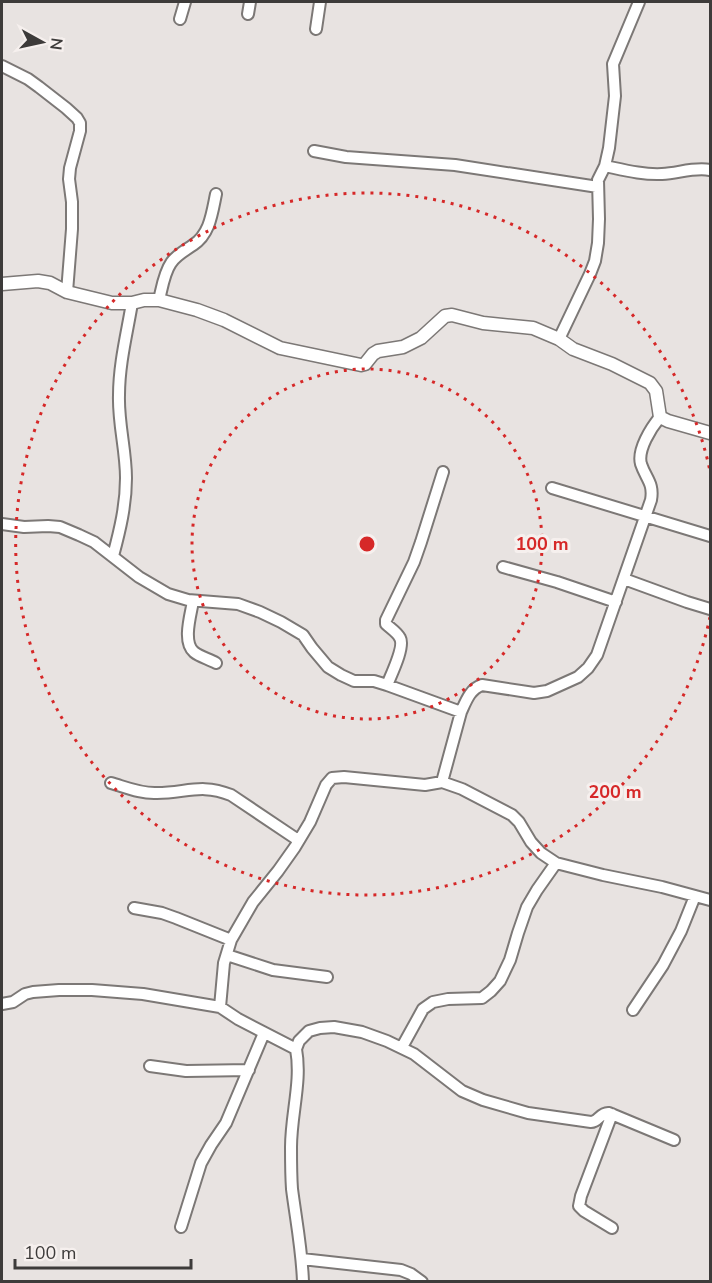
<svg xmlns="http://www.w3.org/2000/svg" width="712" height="1283" font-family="'Nunito Sans',sans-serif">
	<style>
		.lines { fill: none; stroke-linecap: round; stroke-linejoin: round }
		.minor-casing { stroke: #7c7876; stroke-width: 14 }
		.tertiary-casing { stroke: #7c7876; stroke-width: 15 }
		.minor { stroke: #fff; stroke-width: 10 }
		.tertiary { stroke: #fff; stroke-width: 12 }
		.ring { fill: none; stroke: #d62828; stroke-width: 3; stroke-dasharray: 3 6 }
		.centre { fill: #d62828; stroke: #f6f0ee; stroke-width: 3 }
		.ring-label { font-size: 18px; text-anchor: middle; font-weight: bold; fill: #d62828; stroke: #f6f0ee; stroke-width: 6; stroke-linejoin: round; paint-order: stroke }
	</style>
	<rect width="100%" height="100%" fill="#e8e3e1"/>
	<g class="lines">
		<defs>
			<path id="minor" d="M 248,14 L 250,2
				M 180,19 L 185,2
				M 316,29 L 320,2
				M 2,66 L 28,79 L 39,87 L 66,108 L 77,118 L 80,123 L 80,131 L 70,168 L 69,179 L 72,202 L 72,229 L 67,292
				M 314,151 L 346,157 L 455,165 L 598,187
				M 605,166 C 624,170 643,175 662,174 C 679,173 694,167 710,170
				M 159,300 C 162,288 164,273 171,263 C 176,255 186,250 193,245 C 210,234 212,213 216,194
				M 559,339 L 590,274 L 595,261 L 598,243 L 599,219 L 598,180 L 605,166 L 609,148 L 615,96 L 613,64 L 639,2
				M 552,488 L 710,536
				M 2,524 L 24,527 L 48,526 L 60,527 L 79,535 L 94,542 L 139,577 L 168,594 L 188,600 L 238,604 L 260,612 L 281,622 L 303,635 L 312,648 L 328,667 L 341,675 L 354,681 L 374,681 L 387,685 L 461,712 C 466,701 470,689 482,685 L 534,693 L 547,691 L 578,677 L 588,668 L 597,655 L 651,500 C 654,483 646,479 641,464 C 637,450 651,428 660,417
				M 113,556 C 120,530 126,505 126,478 C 126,450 118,423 119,395 C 119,364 127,333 132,303
				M 503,567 L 557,582 L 616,602
				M 624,579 L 687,602 L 710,609
				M 193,601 C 191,614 182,642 194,652 C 200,657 209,659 216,663
				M 387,685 C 391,675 405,647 400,638 C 397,632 390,628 386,624 L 386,620 L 414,562 L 421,542 L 443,472
				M 442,782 L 462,789 L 512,815 L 519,822 L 531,842 L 541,853 L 556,863 L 603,875 L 662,887 L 710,900
				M 442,782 L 461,712
				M 111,783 C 125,787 141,794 157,793 C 186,793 201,783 231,795 L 298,840
				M 134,908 L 162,913 L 176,918 L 231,940
				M 227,955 L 273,970 L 327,977
				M 2,1004 L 13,1002 L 25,994 L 33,992 L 59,990 L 92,990 L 143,994 L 220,1007 L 238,1019 L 296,1049 C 302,1081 291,1114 291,1147 C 291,1161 291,1175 292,1189 C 296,1220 302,1250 303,1282
				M 220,1007 L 224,963 L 231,940 L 253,902 L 278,871 L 295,847 L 310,822 L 326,785 L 332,778 L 344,777 L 425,785 L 442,782
				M 633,1010 L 663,965 L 681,931 L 695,896
				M 402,1047 L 423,1009 L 433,1002 L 448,999 L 482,998 L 491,991 L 500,981 L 510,960 L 518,933 L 527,907 L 537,890 L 556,863
				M 296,1049 L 299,1041 L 309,1031 L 320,1028 L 334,1027 L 362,1032 L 387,1041 L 414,1054 L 462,1091 L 483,1100 L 528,1113 L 591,1122 C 599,1122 600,1112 609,1113 L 674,1140
				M 150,1066 L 186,1071 L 249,1070
				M 181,1227 L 201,1163 L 211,1145 L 226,1123 L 264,1033
				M 612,1228 L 584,1211 L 579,1206 L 581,1196 L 612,1114
				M 302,1259 L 401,1270 L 411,1274 L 422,1282"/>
			<path id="tertiary" d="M 2,284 L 38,281 L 50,283 L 67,292 L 112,303 L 132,303 L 144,300 L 159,300 L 197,310 L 224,320 L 280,348 L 361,365 L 365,364 L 373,354 L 378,351 L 403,347 L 421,338 L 445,316 L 452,315 L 483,323 L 533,328 L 559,339 L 573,349 L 612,364 L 650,383 L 656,391 L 660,417 L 668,421 L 710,433"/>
		</defs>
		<use href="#minor" class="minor-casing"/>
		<use href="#tertiary" class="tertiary-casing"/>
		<use href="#minor" class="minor"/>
		<use href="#tertiary" class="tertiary"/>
	</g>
	<g class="ring">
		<circle cx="367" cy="544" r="175"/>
		<path d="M710 617A351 351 0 1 1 710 471"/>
	</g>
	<circle cx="367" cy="544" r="9" class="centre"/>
	<g class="ring-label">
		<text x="542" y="550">100 m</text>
		<text x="615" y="798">200 m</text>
	</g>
	<rect width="712" height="1283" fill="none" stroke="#3d3b3a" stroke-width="6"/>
	<g transform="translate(42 42) rotate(98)" stroke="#f6f0ee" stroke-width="4.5" paint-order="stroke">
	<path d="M0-4.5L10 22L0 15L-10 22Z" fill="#3d3b3a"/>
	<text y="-9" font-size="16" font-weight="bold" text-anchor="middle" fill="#3d3b3a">N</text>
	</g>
	<path d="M15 1259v9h176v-9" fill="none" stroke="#3d3b3a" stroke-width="3"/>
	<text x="24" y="1259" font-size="18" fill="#3d3b3a" stroke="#f6f0ee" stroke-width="4.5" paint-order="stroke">100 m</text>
</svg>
